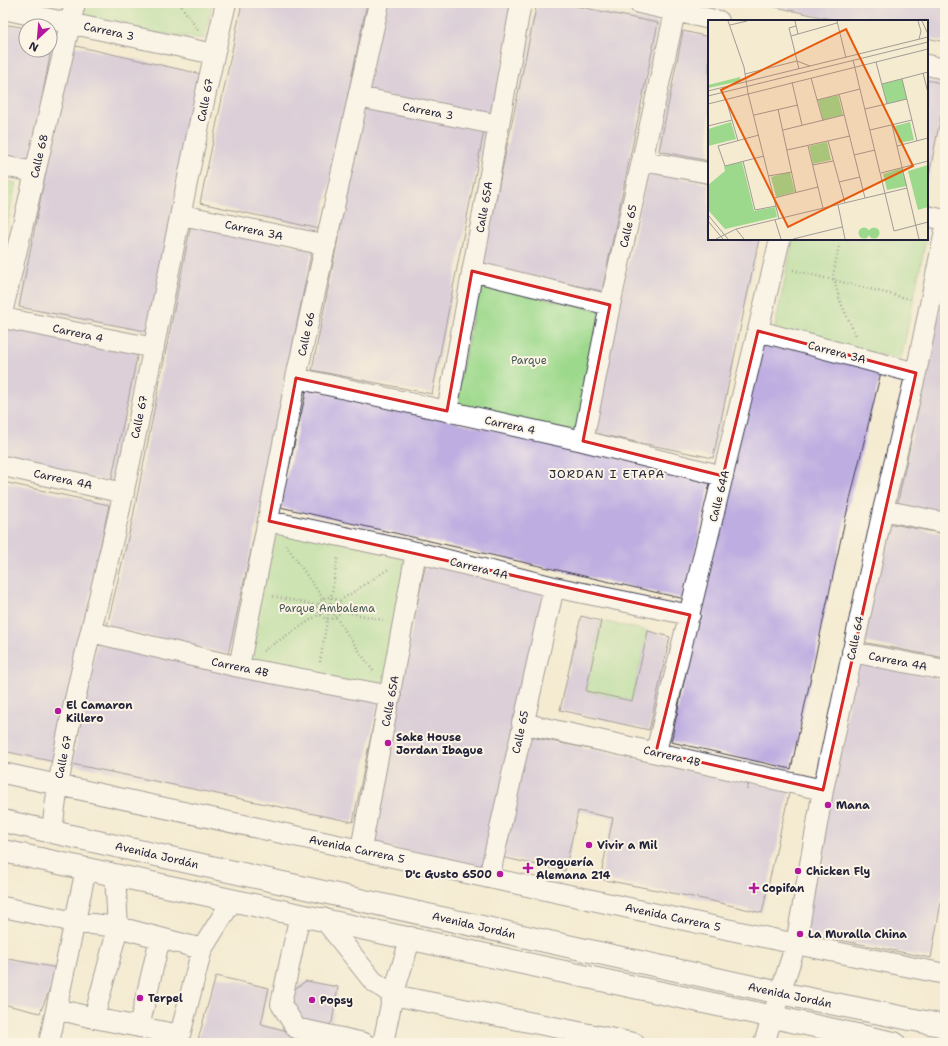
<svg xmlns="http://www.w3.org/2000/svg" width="948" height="1046" font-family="'Shantell Sans',sans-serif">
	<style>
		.green { fill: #9dd98c; stroke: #607e64 }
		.building { fill: #beade1 }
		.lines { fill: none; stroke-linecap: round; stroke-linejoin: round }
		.minor-casing { stroke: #424052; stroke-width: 22 }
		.major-casing { stroke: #424052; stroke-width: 24 }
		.path { stroke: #424052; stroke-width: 2.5; stroke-dasharray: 1 3; stroke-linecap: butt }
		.minor { stroke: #fff; stroke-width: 20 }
		.major { stroke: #fff; stroke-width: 22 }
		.marked { fill: none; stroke: #d62828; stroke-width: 3; stroke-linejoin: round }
		.poi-dot { fill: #b5179e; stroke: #fcf5e5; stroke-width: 1.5 }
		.labels { text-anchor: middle; stroke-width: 4; stroke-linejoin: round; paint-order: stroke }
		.street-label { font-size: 11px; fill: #22223b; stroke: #fcf5e5 }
		.park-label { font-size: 11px; fill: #475953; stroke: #fcf5e5 }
		.poi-label { font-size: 11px; font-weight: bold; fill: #22223b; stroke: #fcf5e5; text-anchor: start }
		.neighbourhood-label { font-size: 12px; letter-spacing: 1px; fill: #22223b; stroke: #fcf5e5 }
		.inset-road { fill: none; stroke: #a09b95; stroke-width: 1 }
		.view { fill: #e8590c; fill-opacity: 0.15; stroke: #e8590c; stroke-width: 2 }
		.inset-edge { fill: none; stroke: #22223b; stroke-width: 2 }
	</style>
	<rect width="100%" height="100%" fill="#fcf5e5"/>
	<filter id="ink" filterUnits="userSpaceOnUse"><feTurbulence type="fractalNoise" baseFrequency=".025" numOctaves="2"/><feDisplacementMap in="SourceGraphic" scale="8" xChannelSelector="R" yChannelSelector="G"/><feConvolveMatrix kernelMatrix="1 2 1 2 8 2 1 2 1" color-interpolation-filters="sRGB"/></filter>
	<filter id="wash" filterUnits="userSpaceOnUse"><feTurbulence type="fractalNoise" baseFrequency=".012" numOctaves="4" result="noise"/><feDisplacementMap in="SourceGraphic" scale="16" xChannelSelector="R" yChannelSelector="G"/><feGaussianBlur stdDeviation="0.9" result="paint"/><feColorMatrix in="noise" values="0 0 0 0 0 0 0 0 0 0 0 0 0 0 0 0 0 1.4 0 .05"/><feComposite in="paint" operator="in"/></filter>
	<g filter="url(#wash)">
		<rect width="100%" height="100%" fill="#f4ebd1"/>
		<path class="green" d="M 75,3 L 213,3 L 204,39 L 71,22 Z
			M 3,180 L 16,183 L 3,246 Z
			M 793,239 L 926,239 L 901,359 L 774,332 Z
			M 479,285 L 604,311 L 579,434 L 454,409 Z
			M 273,526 L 410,555 L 385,688 L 246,662 Z
			M 601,621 L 648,631 L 632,701 L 586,691 Z"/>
		<g id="blocks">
			<path class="building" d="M 242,3 L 367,3 L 320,229 L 200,203 Z
				M 384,3 L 515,3 L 491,117 L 366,92 Z
				M 537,3 L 561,3 L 658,23 L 602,291 L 482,266 Z
				M 758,3 L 945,3 L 945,42 L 927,38 L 927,21 L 839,21 Z
				M 3,24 L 26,28 L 26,50 L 50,50 L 50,33 L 54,34 L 29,167 L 3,162 Z
				M 683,31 L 709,37 L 709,161 L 659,151 Z
				M 71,45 L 201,74 L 151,332 L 19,307 Z
				M 927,80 L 945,84 L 945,94 L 928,181 Z
				M 364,107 L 484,131 L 432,394 L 312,370 Z
				M 648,171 L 709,184 L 709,239 L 759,239 L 713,458 L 593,433 Z
				M 191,224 L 312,249 L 257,523 L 228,654 L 107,626 L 133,517 Z
				M 944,288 L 945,288 L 945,515 L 897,506 Z
				M 3,323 L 138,352 L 111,482 L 3,459 Z
				M 762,339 L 882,368 L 845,520 L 791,769 L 671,742 L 721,510 Z
				M 307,388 L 711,479 L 685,599 L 280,507 Z
				M 3,482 L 109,505 L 55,762 L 3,751 Z
				M 887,523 L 945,534 L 945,658 L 863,642 Z
				M 426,563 L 546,590 L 486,869 L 366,842 Z
				M 581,616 L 601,621 L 586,691 L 632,701 L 648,631 L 670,637 L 649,730 L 560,710 Z
				M 97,643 L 378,702 L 353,822 L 72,764 Z
				M 857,662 L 945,680 L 945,880 L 931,958 L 804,933 Z
				M 526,736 L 749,781 L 747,790 L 749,781 L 790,789 L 762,913 L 708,900 L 600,879 L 613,818 L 578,811 L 565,871 L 501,857 Z
				M 3,958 L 58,968 L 40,1013 L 3,1004 Z
				M 216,976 L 269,988 L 261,1024 L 333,1043 L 197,1043 Z
				M 306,981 L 338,987 L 332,1022 L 324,1030 L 296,1022 L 289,993 Z"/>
		</g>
	</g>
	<g filter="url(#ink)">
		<use href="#blocks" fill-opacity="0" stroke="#424052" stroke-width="1"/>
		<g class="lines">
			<defs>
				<path id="minor" d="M 639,3 L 719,21
					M 3,9 L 214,54
					M 927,65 L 945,69
					M 358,97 L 499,125
					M 643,161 L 709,173
					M 3,166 L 35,172
					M 182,215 L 326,245
					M 927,216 L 945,220
					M 472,271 L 610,305
					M 3,309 L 75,3
					M 3,318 L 154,348
					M 758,331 L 916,373
					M 296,378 L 583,441 L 723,476
					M 447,411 L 521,3
					M 583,441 L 610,305 L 675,12
					M 3,466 L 124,493
					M 883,510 L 945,523
					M 269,521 L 416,552 L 554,587 L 690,615
					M 91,632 L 239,667 L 391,696
					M 852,652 L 945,670
					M 239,667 L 296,378 L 379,3
					M 522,723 L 823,790
					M 656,752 L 780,239
					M 3,773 L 796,944 L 945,974
					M 52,831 C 65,716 100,604 124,490 C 159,328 188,165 226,3
					M 361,849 L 416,552
					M 115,875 L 118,927 L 94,1018 L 180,1035 L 202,949 L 232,901
					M 489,878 L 554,587
					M 3,907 L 75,922 L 118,927 L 202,949
					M 300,914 L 281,1004 L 296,1028 L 364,1043
					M 323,918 L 373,981 L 393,995 L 634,1043
					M 57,1009 L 94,1018
					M 139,1027 L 160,938
					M 49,1043 L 86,869
					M 383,1043 L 393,995 L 411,937
					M 764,1043 L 796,944 L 823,790 L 883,510 L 916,373 L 945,231"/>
				<path id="major" d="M 3,821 L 780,993 L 945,1026
					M 3,851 C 300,914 597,978 894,1043"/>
			</defs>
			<use href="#minor" class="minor-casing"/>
			<use href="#major" class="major-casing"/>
			<path class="path" d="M 179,3 L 198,30
				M 840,239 L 833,276 L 840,301 L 856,336
				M 793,270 L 910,299
				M 286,545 L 373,671
				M 273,596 L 383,620
				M318 608a11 11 0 1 1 22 0a11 11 0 1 1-22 0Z
				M 263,651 L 390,568
				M 320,662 L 338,556"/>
			<use href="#minor" class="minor"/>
			<use href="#major" class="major"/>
		</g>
	</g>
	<path d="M0 0H948V1046H0ZM 472,271 L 610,305 L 583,441 L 723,476 L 758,331 L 916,373 L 823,790 L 656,752 L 690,615 L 269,521 L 296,378 L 447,411 Z" fill="#f4ebd1" fill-opacity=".55" fill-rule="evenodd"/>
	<path class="marked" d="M 472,271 L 610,305 L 583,441 L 723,476 L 758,331 L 916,373 L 823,790 L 656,752 L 690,615 L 269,521 L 296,378 L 447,411 Z"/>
	<g class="poi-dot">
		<circle cx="58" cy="711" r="4"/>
		<circle cx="388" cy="743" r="4"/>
		<circle cx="828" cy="805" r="4"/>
		<circle cx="589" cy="845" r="4"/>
		<path d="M526 862h4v4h4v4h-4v4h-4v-4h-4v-4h4z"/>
		<circle cx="798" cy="871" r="4"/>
		<circle cx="500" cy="874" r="4"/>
		<path d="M752 882h4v4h4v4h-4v4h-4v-4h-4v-4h4z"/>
		<circle cx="800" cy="934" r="4"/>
		<circle cx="140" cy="998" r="4"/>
		<circle cx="312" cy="1000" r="4"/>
	</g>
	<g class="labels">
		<g class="street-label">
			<text transform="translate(109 31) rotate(12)" y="4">Carrera 3</text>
			<text transform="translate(205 100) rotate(-79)" y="4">Calle 67</text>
			<text transform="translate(428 111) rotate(11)" y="4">Carrera 3</text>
			<text transform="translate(39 156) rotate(-77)" y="4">Calle 68</text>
			<text transform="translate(484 207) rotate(-80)" y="4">Calle 65A</text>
			<text transform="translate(628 226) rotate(-77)" y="4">Calle 65</text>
			<text transform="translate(254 230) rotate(12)" y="4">Carrera 3A</text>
			<text transform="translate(78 333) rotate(12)" y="4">Carrera 4</text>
			<text transform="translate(306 334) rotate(-78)" y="4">Calle 66</text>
			<text transform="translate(837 352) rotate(15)" y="4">Carrera 3A</text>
			<text transform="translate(139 417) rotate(-78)" y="4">Calle 67</text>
			<text transform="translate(510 425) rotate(12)" y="4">Carrera 4</text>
			<text transform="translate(63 479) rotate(12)" y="4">Carrera 4A</text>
			<text transform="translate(719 496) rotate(-76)" y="4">Calle 64A</text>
			<text transform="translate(479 568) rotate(14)" y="4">Carrera 4A</text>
			<text transform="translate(855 638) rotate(-78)" y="4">Calle 64</text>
			<text transform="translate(898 661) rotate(11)" y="4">Carrera 4A</text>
			<text transform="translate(240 667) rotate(12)" y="4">Carrera 4B</text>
			<text transform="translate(390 701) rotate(-79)" y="4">Calle 65A</text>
			<text transform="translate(520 732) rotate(-78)" y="4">Calle 65</text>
			<text transform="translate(672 756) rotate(13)" y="4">Carrera 4B</text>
			<text transform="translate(63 757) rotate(-78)" y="4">Calle 67</text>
			<text transform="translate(357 849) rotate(12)" y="4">Avenida Carrera 5</text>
			<text transform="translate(157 855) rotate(13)" y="4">Avenida Jordán</text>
			<text transform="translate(673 917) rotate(12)" y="4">Avenida Carrera 5</text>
			<text transform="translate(474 925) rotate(13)" y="4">Avenida Jordán</text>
			<text transform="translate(790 995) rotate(12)" y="4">Avenida Jordán</text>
		</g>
		<g class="park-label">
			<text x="529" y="364">Parque</text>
			<text x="327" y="612">Parque Ambalema</text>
		</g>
		<g class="poi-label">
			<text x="66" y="709">El Camaron<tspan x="66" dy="13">Killero</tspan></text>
			<text x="396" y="741">Sake House<tspan x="396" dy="13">Jordan Ibague</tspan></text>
			<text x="836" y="809">Mana</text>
			<text x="597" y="849">Vivir a Mil</text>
			<text x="536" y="866">Droguería<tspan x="536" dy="13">Alemana 214</tspan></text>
			<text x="806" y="875">Chicken Fly</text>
			<text x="492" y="878" text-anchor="end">D'c Gusto 6500</text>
			<text x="762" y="892">Copifan</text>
			<text x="808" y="938">La Muralla China</text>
			<text x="148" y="1002">Terpel</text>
			<text x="320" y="1004">Popsy</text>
		</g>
		<g class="neighbourhood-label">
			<text x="607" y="478">JORDAN I ETAPA</text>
		</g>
	</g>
	<g transform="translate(708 20)">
		<rect width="220" height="220" fill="#f4ebd1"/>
		<path d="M 32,57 L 33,61 L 0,68 L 0,65 ZM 194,59 L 199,79 L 179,84 L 174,64 ZM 130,75 L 135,95 L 115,100 L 110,80 ZM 23,102 L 28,119 L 0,126 L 0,109 ZM 202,102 L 206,120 L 191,123 L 187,106 ZM 119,122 L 123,140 L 105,144 L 101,126 ZM 34,142 L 46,191 L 67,187 L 69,197 L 17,209 L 0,190 L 0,165 L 17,151 L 16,146 ZM 220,145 L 220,187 L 210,190 L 200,151 ZM 194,148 L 199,166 L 179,170 L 175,154 ZM 82,152 L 87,172 L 68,177 L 63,157 ZM160.5 213a5.5 5.5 0 1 1 11 0a5.5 5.5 0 1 1-11 0ZM150.5 213a5.5 5.5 0 1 1 11 0a5.5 5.5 0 1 1-11 0Z" fill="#9dd98c"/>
		<path class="inset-road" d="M 20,1 L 36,47 L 40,73 L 71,199M 87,1 L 90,14M 129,1 L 138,38M 210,1 L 213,11 L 211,19M 214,1 L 220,14M 22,5 L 39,1M 88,6 L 81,8 L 91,49M 83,16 L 129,3M 145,40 L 186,211 L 220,202M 168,42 L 179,84M 215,53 L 220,73M 37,54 L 89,41 L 102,46M 103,58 L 115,101M 194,59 L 209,121M 84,62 L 94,105M 174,64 L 220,52M 0,71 L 220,17M 131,74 L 157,178M 0,76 L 220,22M 18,79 L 30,121M 109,80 L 152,69M 0,84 L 220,29M 70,89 L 88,173M 157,89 L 199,79M 46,95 L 90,85M 184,105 L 211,219M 0,106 L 24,100M 75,110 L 136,95M 162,110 L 204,100M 51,115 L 10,126 L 17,146 L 56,136M 120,121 L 137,183M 100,126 L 115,188M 189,126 L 220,118M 79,130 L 142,116M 146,135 L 167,130M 35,141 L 47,190 L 68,186M 105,145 L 125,141M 173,153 L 220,141M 60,156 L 84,152M 131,162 L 152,157M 66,178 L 110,167M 130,185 L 137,219M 0,195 L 20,219M 67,200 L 73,219M 0,201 L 15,219M 28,209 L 36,219M 8,219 L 28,209 L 199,168M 85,219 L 134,207"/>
		<path class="view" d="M 138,9 L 205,146 L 80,207 L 13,70 Z"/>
		<rect width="220" height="220" class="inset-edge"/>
	</g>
	<rect width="948" height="1046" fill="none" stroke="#fcf5e5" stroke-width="16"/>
	<g transform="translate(38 38) rotate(206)"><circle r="19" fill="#fcf5e5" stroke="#a5a1a1"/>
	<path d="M0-3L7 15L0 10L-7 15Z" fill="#b5179e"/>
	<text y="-6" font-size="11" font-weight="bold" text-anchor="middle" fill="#22223b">N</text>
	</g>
</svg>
